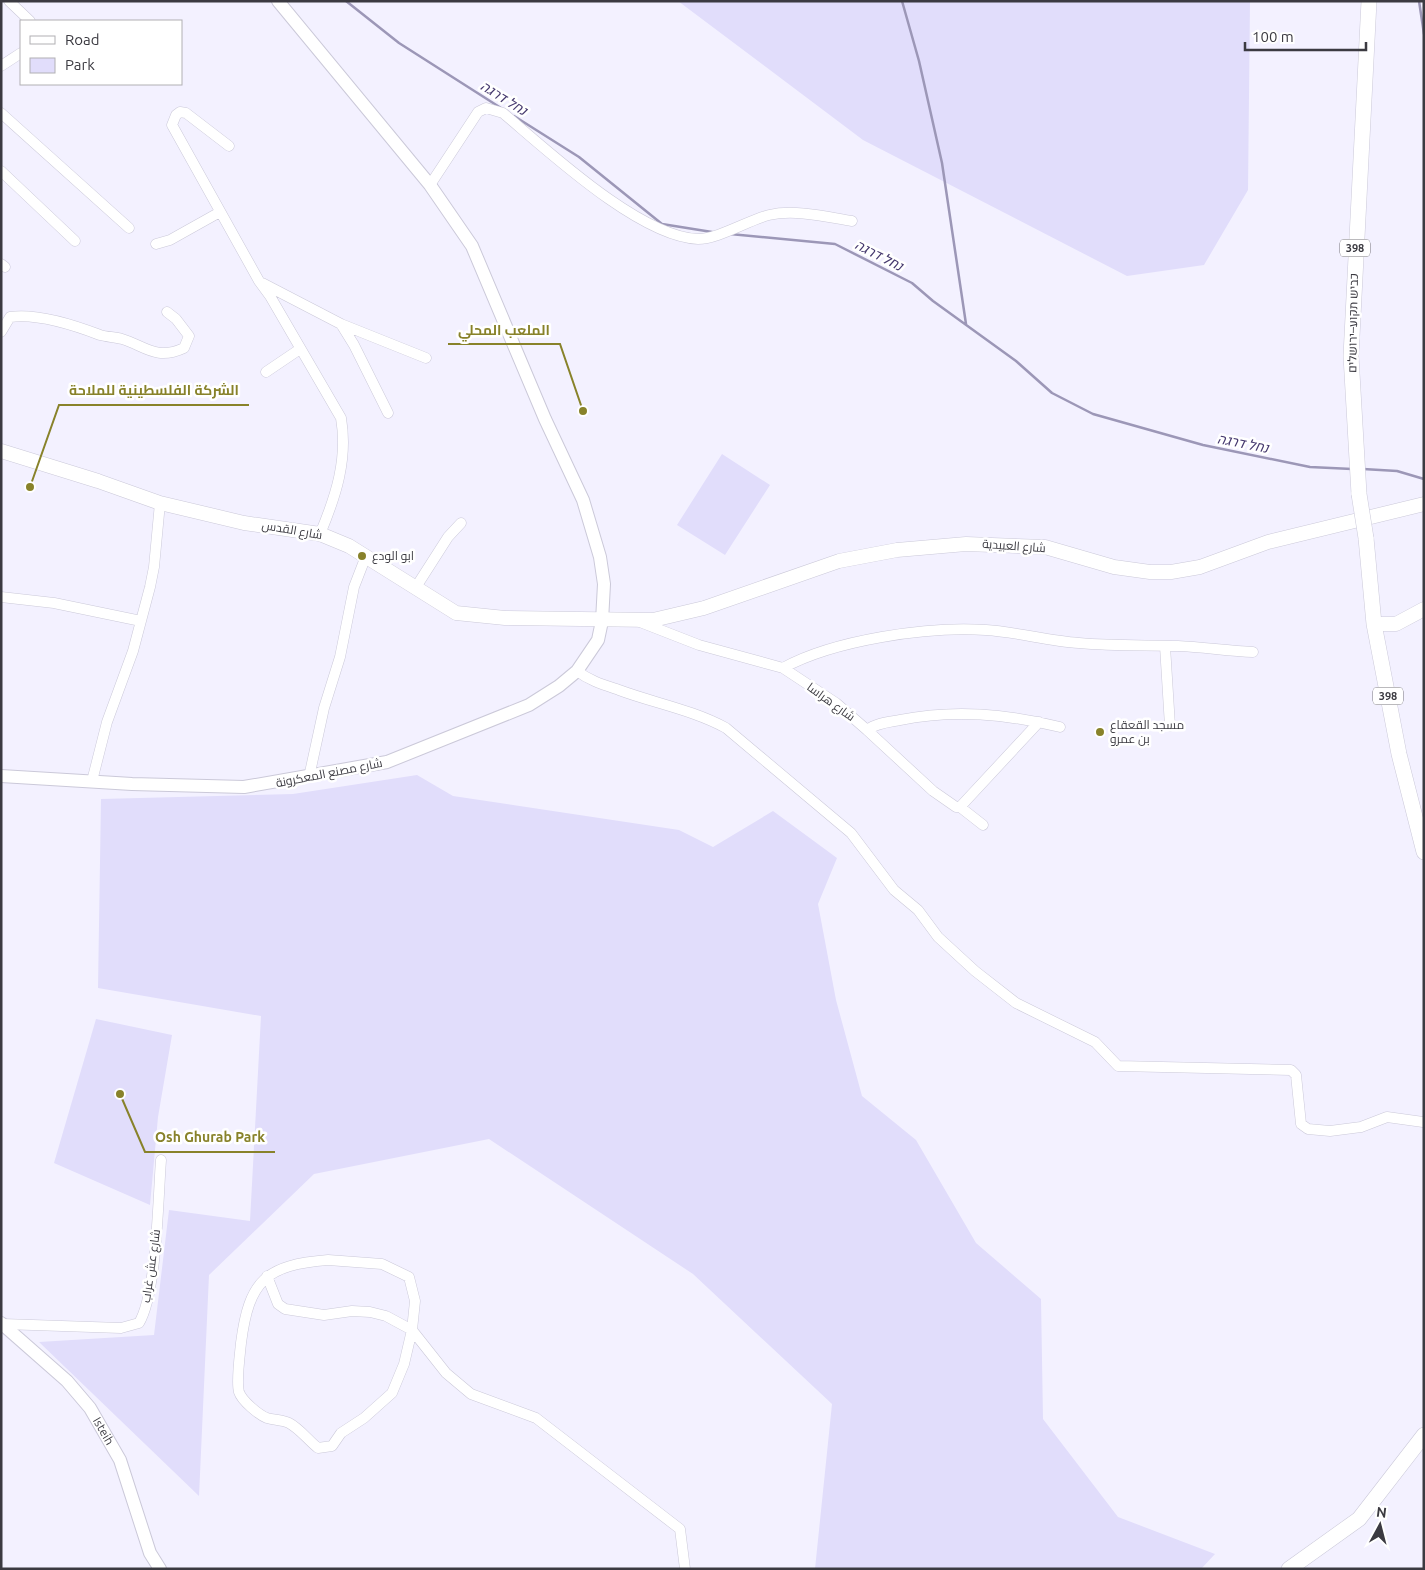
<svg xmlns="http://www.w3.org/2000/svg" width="1425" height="1570" font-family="Ubuntu,Cairo,Heebo,sans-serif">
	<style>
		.green { fill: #e1ddfb }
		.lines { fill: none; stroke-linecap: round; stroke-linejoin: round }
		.stream { stroke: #9c97b7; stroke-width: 2.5 }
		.minor-casing { stroke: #cbc9d9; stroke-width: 11 }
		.tertiary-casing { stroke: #cbc9d9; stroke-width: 14 }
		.secondary-casing { stroke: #cbc9d9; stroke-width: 15 }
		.primary-casing { stroke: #cbc9d9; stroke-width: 16 }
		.minor { stroke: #fff; stroke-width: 10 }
		.tertiary { stroke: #fff; stroke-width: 12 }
		.secondary { stroke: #fff; stroke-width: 14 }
		.primary { stroke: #fff; stroke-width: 15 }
		.primary-bridge-casing { stroke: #cbc9d9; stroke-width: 16; stroke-linecap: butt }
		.primary-bridge { stroke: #fff; stroke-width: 15 }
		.poi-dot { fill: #88822a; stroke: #fff; stroke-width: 2 }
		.labels { text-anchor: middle; stroke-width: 5; stroke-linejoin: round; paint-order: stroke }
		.shield { fill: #fff; stroke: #76757a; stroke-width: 1 }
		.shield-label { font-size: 11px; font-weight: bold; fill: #3b3a41 }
		.street-label { font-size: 12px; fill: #3b3a41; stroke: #fff }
		.poi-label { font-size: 12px; fill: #3b3a41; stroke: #fff; text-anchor: start }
		.water-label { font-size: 14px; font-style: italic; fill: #45386e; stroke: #fff }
		.leader { fill: none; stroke: #88822a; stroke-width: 2 }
		.callout-dot { fill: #88822a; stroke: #fff; stroke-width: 2 }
		.callout-label { font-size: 14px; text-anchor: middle; font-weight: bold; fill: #88822a; stroke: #fff; stroke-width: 5; stroke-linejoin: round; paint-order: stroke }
	</style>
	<rect width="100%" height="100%" fill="#f3f1ff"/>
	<path class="green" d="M 678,1 L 1250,1 L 1248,190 L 1204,265 L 1127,276 L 863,140 Z
		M 722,454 L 770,485 L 725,555 L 677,525 Z
		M 417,775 L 453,796 L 679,830 L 713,847 L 773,811 L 837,858 L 818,904 L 836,1000 L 862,1096 L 916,1140 L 976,1243 L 1041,1299 L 1043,1419 L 1118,1517 L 1215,1554 L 1201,1569 L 815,1569 L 832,1404 L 693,1274 L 489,1139 L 314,1174 L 209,1275 L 199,1496 L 39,1342 L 154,1335 L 169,1210 L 250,1221 L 261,1016 L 98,988 L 101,799 L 293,794 Z
		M 96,1019 L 172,1035 L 158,1117 L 150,1205 L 54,1163 Z"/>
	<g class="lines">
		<path class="stream" d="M 346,1 L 399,43 L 501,108
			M 902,1 L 919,61 L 942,163 L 966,324
			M 1419,1 L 1424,34
			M 514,116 L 579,157 L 662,224 L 712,232
			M 730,234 L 835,244 L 912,283 L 933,301 L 1016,361 L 1052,393 L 1093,414 L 1203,445 L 1310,467 L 1352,469
			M 1363,469 L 1397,471 L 1424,479"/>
		<defs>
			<path id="minor" d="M 9,1 L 30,21
				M 1,66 L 21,53
				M 1,113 L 129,228
				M 229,146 L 186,113 L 180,112 L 176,115 L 172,125 L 259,281 L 270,296 L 341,418 C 348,459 336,496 320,534
				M 1,171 L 75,241
				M 430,185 L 478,112 L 486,108 L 503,113 C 548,151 640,237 698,239 C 718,239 749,220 769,215 C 795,209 827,217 852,221
				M 156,244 L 170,240 L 220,212
				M 1,264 L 5,267
				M 262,283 L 341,324 L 354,345 L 388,413
				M 341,324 L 426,358
				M 1,332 L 10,317 C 38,313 74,325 100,335 C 107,337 115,337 122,339 C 145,346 156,361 184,348 L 189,336 L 176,319 L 167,312
				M 266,372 L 300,349
				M 416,587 L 448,537 L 461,523
				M 1,597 L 54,603 L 141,621
				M 640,622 L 699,645 L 783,668 L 836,703 L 867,730 C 876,723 889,722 900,720 C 955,709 1006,714 1060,727
				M 1165,646 L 1170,726
				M 783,668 C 834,640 928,626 986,630 C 1017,632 1048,641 1079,643 C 1112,646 1145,645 1178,646 C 1203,647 1228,651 1253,652
				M 577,671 C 590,681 604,685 619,690 C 654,703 693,710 726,728 L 851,833 L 894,890 L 918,910 L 938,937 L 975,971 L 1016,1003 L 1095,1042 L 1118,1066 L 1291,1070 L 1296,1075 L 1301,1124 L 1308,1129 L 1330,1131 L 1361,1127 L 1387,1117 L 1423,1122
				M 867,730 L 933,791 L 956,807 L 960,807 L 1039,722
				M 309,777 L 324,708 L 340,657 L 354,587 L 366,556
				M 92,781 L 107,722 L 133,651 L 150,587 L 154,567 L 160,503
				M 960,807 L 983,825
				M 328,1260 L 382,1264 L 409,1277 L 415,1301 L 412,1330 L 404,1364 L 392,1393 L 364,1418 L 341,1433 L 332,1446 L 318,1448 C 309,1441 299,1428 289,1423 C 283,1420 274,1420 267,1418 C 259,1415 242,1401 239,1392 C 236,1382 240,1354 241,1343 C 249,1280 266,1265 328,1260 Z
				M 267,1276 L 278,1304 L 285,1309 L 324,1315 L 352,1311 L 370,1312 L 386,1316 L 412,1330 L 446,1373 L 471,1394 L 536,1418 L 680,1529 L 685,1569
				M 3,1324 L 121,1328 L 139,1323 C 157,1293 158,1198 161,1160"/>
			<g id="tertiary">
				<path d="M 1,776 L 132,784 L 244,787 L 387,762 L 529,705 L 559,686 L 577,671 L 598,640 L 602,621 L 604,584 L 600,557 L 583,500 L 545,419 L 472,246 L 430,185 L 278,1"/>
				<path id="s1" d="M 1,1323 L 67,1381 L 90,1408 L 120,1460 L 150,1553 L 160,1569"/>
			</g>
			<path id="secondary" d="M 1,451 L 98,481 L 160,503 L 244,523 L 320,534 L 349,546 L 456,613 L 505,618 L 653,620 L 704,608 L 839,561 L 897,550 L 966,544 L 1045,547 L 1114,567 L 1150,572 L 1171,572 L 1200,567 L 1268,542 L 1424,504
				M 1374,624 L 1396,624 L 1424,609"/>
			<path id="primary" d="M 1359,494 L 1351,356 L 1369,1
				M 1366,538 L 1374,624 L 1399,754 L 1424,852
				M 1289,1569 L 1359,1519 L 1424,1435"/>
		</defs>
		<use href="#minor" class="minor-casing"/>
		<use href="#tertiary" class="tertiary-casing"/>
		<use href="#secondary" class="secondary-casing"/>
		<use href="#primary" class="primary-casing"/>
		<use href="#minor" class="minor"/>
		<use href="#tertiary" class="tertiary"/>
		<use href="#secondary" class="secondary"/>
		<use href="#primary" class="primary"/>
		<defs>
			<path id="primary-bridge" d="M 1359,494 L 1366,538"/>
		</defs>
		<use href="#primary-bridge" class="primary-bridge-casing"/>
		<use href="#primary-bridge" class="primary-bridge"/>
	</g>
	<g class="poi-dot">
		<circle cx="362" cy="556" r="5"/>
		<circle cx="1100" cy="732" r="5"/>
	</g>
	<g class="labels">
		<g class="shield">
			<rect x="1340" y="239.5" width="30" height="17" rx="4"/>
			<rect x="1373" y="687.5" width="30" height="17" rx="4"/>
		</g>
		<g class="shield-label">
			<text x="1355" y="252">398</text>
			<text x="1388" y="700">398</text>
		</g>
		<g class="street-label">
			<text transform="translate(1353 323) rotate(-89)" y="4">כביש תקוע–ירושלים</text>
			<text transform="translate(292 530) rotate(10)" y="4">شارع القدس</text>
			<text transform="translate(1014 546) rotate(4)" y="4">شارع العبيدية</text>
			<text transform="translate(831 702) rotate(36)" y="4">شارع هراسا</text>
			<text transform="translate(329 773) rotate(-11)" y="4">شارع مصنع المعكرونة</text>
			<text transform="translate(151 1266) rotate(-82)" y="4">شارع عش غراب</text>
			<text dy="4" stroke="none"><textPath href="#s1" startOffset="150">Isteih</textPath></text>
		</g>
		<g class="poi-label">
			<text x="372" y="560">ابو الودع</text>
			<text x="1110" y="729">مسجد القعقاع<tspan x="1110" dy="14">بن عمرو</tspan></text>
		</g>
		<g class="water-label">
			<text transform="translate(504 98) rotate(32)" y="5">נחל דרגה</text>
			<text transform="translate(879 255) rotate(27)" y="5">נחל דרגה</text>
			<text transform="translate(1243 443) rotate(11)" y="5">נחל דרגה</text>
		</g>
	</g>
	<path class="leader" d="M583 411L560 344H448M30 487L59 405H249M120 1094L145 1152H275"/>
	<g class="callout-dot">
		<circle cx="583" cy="411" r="5"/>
		<circle cx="30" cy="487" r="5"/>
		<circle cx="120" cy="1094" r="5"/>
	</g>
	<g class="callout-label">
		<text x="504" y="335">الملعب المحلي</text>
		<text x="154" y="395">الشركة الفلسطينية للملاحة</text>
		<text x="210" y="1142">Osh Ghurab Park</text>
	</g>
	<rect width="1425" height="1570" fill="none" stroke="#3b3a41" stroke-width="5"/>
	<rect x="20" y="20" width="162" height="65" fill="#ffffff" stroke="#b1b0b3"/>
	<rect x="30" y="36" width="25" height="8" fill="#ffffff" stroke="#b1b0b3"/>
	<text x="65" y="45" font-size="15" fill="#3b3a41">Road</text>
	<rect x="30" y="58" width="25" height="15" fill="#e1ddfb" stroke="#b1b0b3"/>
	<text x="65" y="70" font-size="15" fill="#3b3a41">Park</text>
	<g transform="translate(1380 1525) rotate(7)" stroke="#ffffff" stroke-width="4" paint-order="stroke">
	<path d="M0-4L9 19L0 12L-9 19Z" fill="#3b3a41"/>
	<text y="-8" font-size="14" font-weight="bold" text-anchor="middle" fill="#3b3a41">N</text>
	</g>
	<path d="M1245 42v8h121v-8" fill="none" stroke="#3b3a41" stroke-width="2.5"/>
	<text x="1252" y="42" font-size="15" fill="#3b3a41" stroke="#ffffff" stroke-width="4" paint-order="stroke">100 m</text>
</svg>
